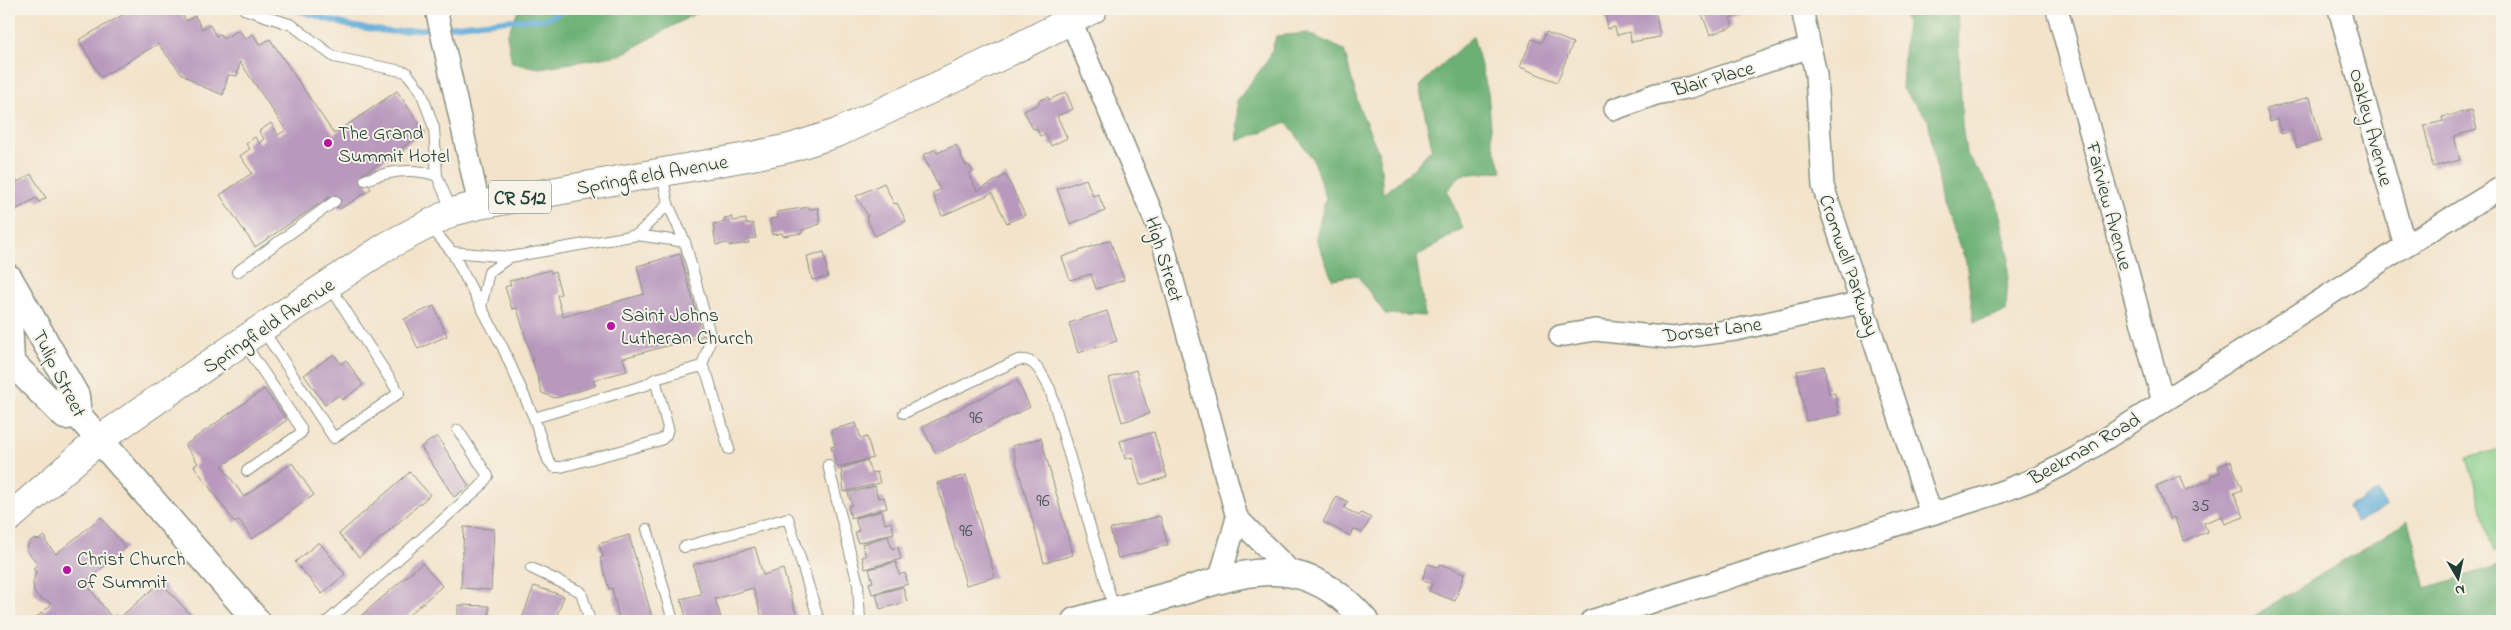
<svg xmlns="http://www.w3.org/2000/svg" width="2511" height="630" font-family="'Indie Flower',sans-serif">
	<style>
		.green { fill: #86cd88; stroke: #52855e }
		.forest { fill: #6cb074; stroke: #467654 }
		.water { fill: #5fabd8; stroke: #3f7486 }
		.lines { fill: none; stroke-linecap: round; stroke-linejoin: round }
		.stream { stroke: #5fabd8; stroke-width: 5.5 }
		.building { fill: #b898bd }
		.service-casing { stroke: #899080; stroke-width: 12 }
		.minor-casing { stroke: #899080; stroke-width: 24 }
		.tertiary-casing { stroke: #899080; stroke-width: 29 }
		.primary-casing { stroke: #899080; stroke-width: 30 }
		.service { stroke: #fff; stroke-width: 10 }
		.minor { stroke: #fff; stroke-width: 21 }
		.tertiary { stroke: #fff; stroke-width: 26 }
		.primary { stroke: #fff; stroke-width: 28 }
		.poi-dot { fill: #b5179e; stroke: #f7f3e8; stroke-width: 2 }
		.labels { text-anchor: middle; stroke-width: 4; stroke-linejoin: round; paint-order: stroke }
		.number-label { font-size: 18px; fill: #455456 }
		.shield { fill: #f7f3e8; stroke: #60746a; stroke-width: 1 }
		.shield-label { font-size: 19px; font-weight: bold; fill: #1f3d34 }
		.street-label { font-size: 20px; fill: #1f3d34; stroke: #f7f3e8 }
		.poi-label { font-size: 20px; fill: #1f3d34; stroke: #f7f3e8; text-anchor: start }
	</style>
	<rect width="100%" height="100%" fill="#f7f3e8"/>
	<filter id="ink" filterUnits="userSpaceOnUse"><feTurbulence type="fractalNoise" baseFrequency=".02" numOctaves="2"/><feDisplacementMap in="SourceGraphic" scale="10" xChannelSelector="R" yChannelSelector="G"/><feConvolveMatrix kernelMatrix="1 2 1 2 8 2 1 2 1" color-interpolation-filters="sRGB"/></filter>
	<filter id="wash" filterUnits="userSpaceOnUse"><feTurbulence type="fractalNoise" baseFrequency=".0096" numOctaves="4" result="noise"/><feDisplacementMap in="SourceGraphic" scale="20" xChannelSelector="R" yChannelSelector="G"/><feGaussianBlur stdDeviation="1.12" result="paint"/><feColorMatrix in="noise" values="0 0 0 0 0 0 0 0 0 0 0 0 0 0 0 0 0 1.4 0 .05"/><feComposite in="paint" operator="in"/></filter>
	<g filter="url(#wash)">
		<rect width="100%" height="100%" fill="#f3e3cb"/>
		<path class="green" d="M 2502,448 L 2502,550 L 2494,553 L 2467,458 Z"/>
		<path class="forest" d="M 519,9 L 708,9 L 698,12 L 620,55 L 539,68 L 512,63 L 507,35 Z
			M 1903,9 L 1957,9 L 1962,124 L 1966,153 L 1995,194 L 2009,255 L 2006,312 L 1974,322 L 1966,261 L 1942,205 L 1928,119 L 1902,89 L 1906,23 Z
			M 1308,33 L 1344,50 L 1359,107 L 1380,156 L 1383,194 L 1413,169 L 1432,148 L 1419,86 L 1473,36 L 1488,92 L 1492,139 L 1502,171 L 1461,175 L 1447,191 L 1463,228 L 1416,257 L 1425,316 L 1385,314 L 1357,275 L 1332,279 L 1316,237 L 1326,197 L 1312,158 L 1287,122 L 1238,141 L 1237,101 L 1270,57 L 1276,36 Z
			M 2408,521 L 2426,588 L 2502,564 L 2502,621 L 2246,621 Z"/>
		<path class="water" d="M 2378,492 L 2386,507 L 2356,523 L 2347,507 Z"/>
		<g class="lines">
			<path class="stream" d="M 293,9 L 350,26 L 392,32 L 435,28
				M 444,27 L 512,20 L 546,19 L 567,9"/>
		</g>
		<g id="blocks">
			<path class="building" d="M 133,9 L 179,9 L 186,21 L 195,16 L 202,29 L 210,25 L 216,36 L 220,34 L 223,39 L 239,30 L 245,39 L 253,34 L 260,45 L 270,39 L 334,134 L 397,91 L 425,132 L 362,175 L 371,189 L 356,199 L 340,209 L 331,196 L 255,247 L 220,195 L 252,173 L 240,156 L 250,149 L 246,144 L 255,137 L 259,143 L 264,139 L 259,131 L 271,123 L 278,135 L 286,130 L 240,62 L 237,76 L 228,75 L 223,95 L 199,85 L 181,73 L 158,44 L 101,77 L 79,40 Z
				M 1629,9 L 1655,9 L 1660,37 L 1631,42 L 1630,32 L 1617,35 L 1615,27 L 1608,29 L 1605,13 Z
				M 1700,9 L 1753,9 L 1730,18 L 1733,26 L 1710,35 Z
				M 1546,32 L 1573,43 L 1557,82 L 1520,67 L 1532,39 L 1541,43 Z
				M 1066,92 L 1073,109 L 1057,116 L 1067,138 L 1051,146 L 1046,134 L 1040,136 L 1036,128 L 1033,129 L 1024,111 L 1039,104 L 1038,101 L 1048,97 L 1049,100 Z
				M 2310,97 L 2321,141 L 2297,148 L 2292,131 L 2281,134 L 2277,119 L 2270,122 L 2266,109 Z
				M 2472,110 L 2477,130 L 2454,136 L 2460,160 L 2433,167 L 2424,126 L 2443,121 L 2442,117 Z
				M 956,145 L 966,166 L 969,165 L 973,172 L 969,174 L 977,191 L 1006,175 L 1025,215 L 1007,223 L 992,193 L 942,216 L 932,193 L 940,190 L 923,155 L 936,149 L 937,153 Z
				M 10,169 L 18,182 L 31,174 L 46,198 L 39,202 L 36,198 L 14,211 L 9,202 Z
				M 1086,179 L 1093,196 L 1098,194 L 1105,211 L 1070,224 L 1057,189 Z
				M 884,183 L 894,204 L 897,203 L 906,221 L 875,236 L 866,217 L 868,216 L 856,196 Z
				M 809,207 L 810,209 L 818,208 L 820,224 L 802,230 L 802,233 L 783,236 L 782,233 L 772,235 L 770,219 L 778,218 L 777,212 Z
				M 732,217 L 733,221 L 746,219 L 746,224 L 753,223 L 756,238 L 748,239 L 749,243 L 729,246 L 728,243 L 716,245 L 713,224 L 725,222 L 724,218 Z
				M 1110,240 L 1124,280 L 1096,289 L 1091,274 L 1070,280 L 1062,257 Z
				M 824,252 L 828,277 L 812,280 L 807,256 Z
				M 680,254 L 703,336 L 623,358 L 627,371 L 593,380 L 595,386 L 555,398 L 542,393 L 517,308 L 512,309 L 505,287 L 511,285 L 509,281 L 550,270 L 551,273 L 555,272 L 561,294 L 557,295 L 563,317 L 644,294 L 637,266 Z
				M 434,306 L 447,336 L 418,349 L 404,319 Z
				M 1107,311 L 1117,341 L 1078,353 L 1069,323 Z
				M 334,354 L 341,364 L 346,360 L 363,385 L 342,400 L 339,395 L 325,405 L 304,375 Z
				M 1824,366 L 1829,394 L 1835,393 L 1839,415 L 1806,421 L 1797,371 Z
				M 1136,370 L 1149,414 L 1122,422 L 1109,378 Z
				M 1017,380 L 1030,407 L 936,454 L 922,427 Z
				M 264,389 L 287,420 L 222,466 L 244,497 L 292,463 L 314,495 L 252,539 L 239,520 L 235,523 L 194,466 L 198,463 L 185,445 Z
				M 856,423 L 861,439 L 867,437 L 873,458 L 837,467 L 831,447 L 835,446 L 831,430 Z
				M 1154,432 L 1167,477 L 1140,485 L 1132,457 L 1125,459 L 1120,441 Z
				M 437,436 L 469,486 L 454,497 L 421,447 Z
				M 1041,438 L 1073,555 L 1044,563 L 1012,446 Z
				M 867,460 L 871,473 L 877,472 L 880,483 L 844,492 L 841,468 Z
				M 2231,461 L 2242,490 L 2234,493 L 2244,517 L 2225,524 L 2222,516 L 2204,523 L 2207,532 L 2184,541 L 2174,517 L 2170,519 L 2156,486 L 2180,476 L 2186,490 L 2212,480 L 2210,476 L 2220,473 L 2218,467 Z
				M 410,472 L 430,495 L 359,557 L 339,534 Z
				M 966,475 L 995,577 L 966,585 L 937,483 Z
				M 875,486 L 878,498 L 884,497 L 887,508 L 851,518 L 848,507 L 852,505 L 848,493 Z
				M 1337,496 L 1348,502 L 1344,508 L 1359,516 L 1361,513 L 1371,518 L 1362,533 L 1354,529 L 1350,536 L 1323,522 Z
				M 882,511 L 885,524 L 891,522 L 894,533 L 858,543 L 855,532 L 859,531 L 855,518 Z
				M 1160,516 L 1168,545 L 1118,558 L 1110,529 Z
				M 101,517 L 126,548 L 85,582 L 112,618 L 115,615 L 118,619 L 154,588 L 150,584 L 157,578 L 196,621 L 32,621 L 50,606 L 50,602 L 41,599 L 34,592 L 33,582 L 36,572 L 33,568 L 38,564 L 27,551 L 28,544 L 33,539 L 39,540 L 44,536 L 47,539 L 45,541 L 56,554 Z
				M 464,527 L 494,529 L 491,590 L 461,588 Z
				M 629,535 L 653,621 L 623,621 L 623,618 L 619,619 L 612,588 L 609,589 L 600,558 L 603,557 L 599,544 Z
				M 888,536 L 892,549 L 898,547 L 901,559 L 865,569 L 862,557 L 866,556 L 862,544 Z
				M 319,542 L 345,574 L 322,594 L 295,562 Z
				M 755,547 L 763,575 L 783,569 L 798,621 L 763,621 L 753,588 L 715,599 L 722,621 L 687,621 L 681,599 L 701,594 L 693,565 Z
				M 896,562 L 899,575 L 905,573 L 908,584 L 872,594 L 869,583 L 873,582 L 869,569 Z
				M 422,563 L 442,586 L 402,621 L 355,621 Z
				M 1428,564 L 1438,567 L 1440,564 L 1465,573 L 1455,601 L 1429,591 L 1432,584 L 1422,580 Z
				M 534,586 L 564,596 L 555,621 L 521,621 Z
				M 903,587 L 907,602 L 880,609 L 876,594 Z
				M 458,605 L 489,606 L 489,621 L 458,621 Z"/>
		</g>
	</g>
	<g filter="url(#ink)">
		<use href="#blocks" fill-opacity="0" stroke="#899080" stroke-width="1"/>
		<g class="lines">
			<defs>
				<path id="service" d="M 244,9 L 292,25 L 334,57 L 406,72 L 421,91 L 434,128 L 437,176
					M 365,180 C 389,171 413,167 437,176 L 452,211
					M 429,225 L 452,252 L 510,257 L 637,235 L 668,204
					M 637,235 L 685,242
					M 452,252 L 503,348 L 534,418 L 548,460 L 554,467 L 561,467 L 661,440 L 666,435 L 668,428 L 655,379
					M 237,272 L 335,201
					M 481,307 L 489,272 L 510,257
					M 263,330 L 334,438 L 399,393 L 329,285
					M 244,343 L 301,428 L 301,433 L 247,471
					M 702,366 L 708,377 L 729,449
					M 904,413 L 1018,360 C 1036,357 1042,375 1050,389 L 1114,609
					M 534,418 L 646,385 L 655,379 L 702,366 L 711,338 L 685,242 L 668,204 L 662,173
					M 828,465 L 858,584 L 860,621
					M 647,529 L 673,621
					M 684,547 L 788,518 L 819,621
					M 531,568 L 581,592 L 590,621
					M 328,621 L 480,487 L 488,476 L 458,430"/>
				<path id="minor" d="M 436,9 L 479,205
					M 1068,9 L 1071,21 L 1160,232 L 1237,518 L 1219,581
					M 1802,9 L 1816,75 L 1823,186 L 1931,514
					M 2057,9 L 2163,402
					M 2339,9 L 2405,246
					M 1615,109 L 1656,94 L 1691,87 L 1810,47
					M 1560,336 L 1595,330 L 1672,338 L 1735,330 L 1863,302
					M 1237,518 L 1293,574
					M 1591,621 L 1995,494 L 2037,478 L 2076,458 L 2405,246 L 2502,187"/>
				<path id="tertiary" d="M 9,278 L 76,396 L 78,415 L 257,621
					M 9,318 L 11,362 L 65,416 L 78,415
					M 1075,621 C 1108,612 1141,603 1174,594 C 1211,583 1255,566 1293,574 C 1322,580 1347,599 1365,621"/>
				<path id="primary" d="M 9,518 L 100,439 L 262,328 L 387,246 L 452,212 L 479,205 L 747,157 L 790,148 L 837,133 L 991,61 L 1093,9"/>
			</defs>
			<use href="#service" class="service-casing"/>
			<use href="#minor" class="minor-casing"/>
			<use href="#tertiary" class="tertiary-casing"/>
			<use href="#primary" class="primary-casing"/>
			<use href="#service" class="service"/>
			<use href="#minor" class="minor"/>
			<use href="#tertiary" class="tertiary"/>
			<use href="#primary" class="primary"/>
		</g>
	</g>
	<g class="poi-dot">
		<circle cx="328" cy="143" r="5"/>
		<circle cx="611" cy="326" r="5"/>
		<circle cx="67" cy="570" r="5"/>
	</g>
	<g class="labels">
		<g class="number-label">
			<text x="976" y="423">96</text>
			<text x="1043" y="506">96</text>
			<text x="2201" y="511">35</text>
			<text x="966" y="536">96</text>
		</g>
		<rect class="shield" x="489" y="180.5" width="62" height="33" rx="4"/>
		<g class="shield-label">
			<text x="520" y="204">CR 512</text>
		</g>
		<g class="street-label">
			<text transform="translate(1713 78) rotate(-16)" y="7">Blair Place</text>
			<text transform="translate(2372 127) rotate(75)" y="7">Oakley Avenue</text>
			<text transform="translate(652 174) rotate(-10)" y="7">Springfield Avenue</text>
			<text transform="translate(2110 206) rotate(75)" y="7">Fairview Avenue</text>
			<text transform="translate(1165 259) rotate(73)" y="7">High Street</text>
			<text transform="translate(1850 265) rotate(71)" y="7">Cromwell Parkway</text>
			<text transform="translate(268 325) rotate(-34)" y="7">Springfield Avenue</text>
			<text transform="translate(1712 329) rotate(-7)" y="7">Dorset Lane</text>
			<text transform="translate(60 373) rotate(63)" y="7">Tulip Street</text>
			<text transform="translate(2084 448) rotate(-30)" y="7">Beekman Road</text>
		</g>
		<g class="poi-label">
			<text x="338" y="139">The Grand<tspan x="338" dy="23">Summit Hotel</tspan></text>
			<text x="621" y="321">Saint Johns<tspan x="621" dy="23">Lutheran Church</tspan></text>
			<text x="77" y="565">Christ Church<tspan x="77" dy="23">of Summit</tspan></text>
		</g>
	</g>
	<rect width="2511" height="630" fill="none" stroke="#f7f3e8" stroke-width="30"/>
	<g transform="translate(2458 578) rotate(171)" stroke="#f7f3e8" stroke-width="4" paint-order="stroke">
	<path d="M0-4L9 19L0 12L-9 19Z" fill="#1f3d34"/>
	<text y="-8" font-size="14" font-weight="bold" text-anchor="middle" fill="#1f3d34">N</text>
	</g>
</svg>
